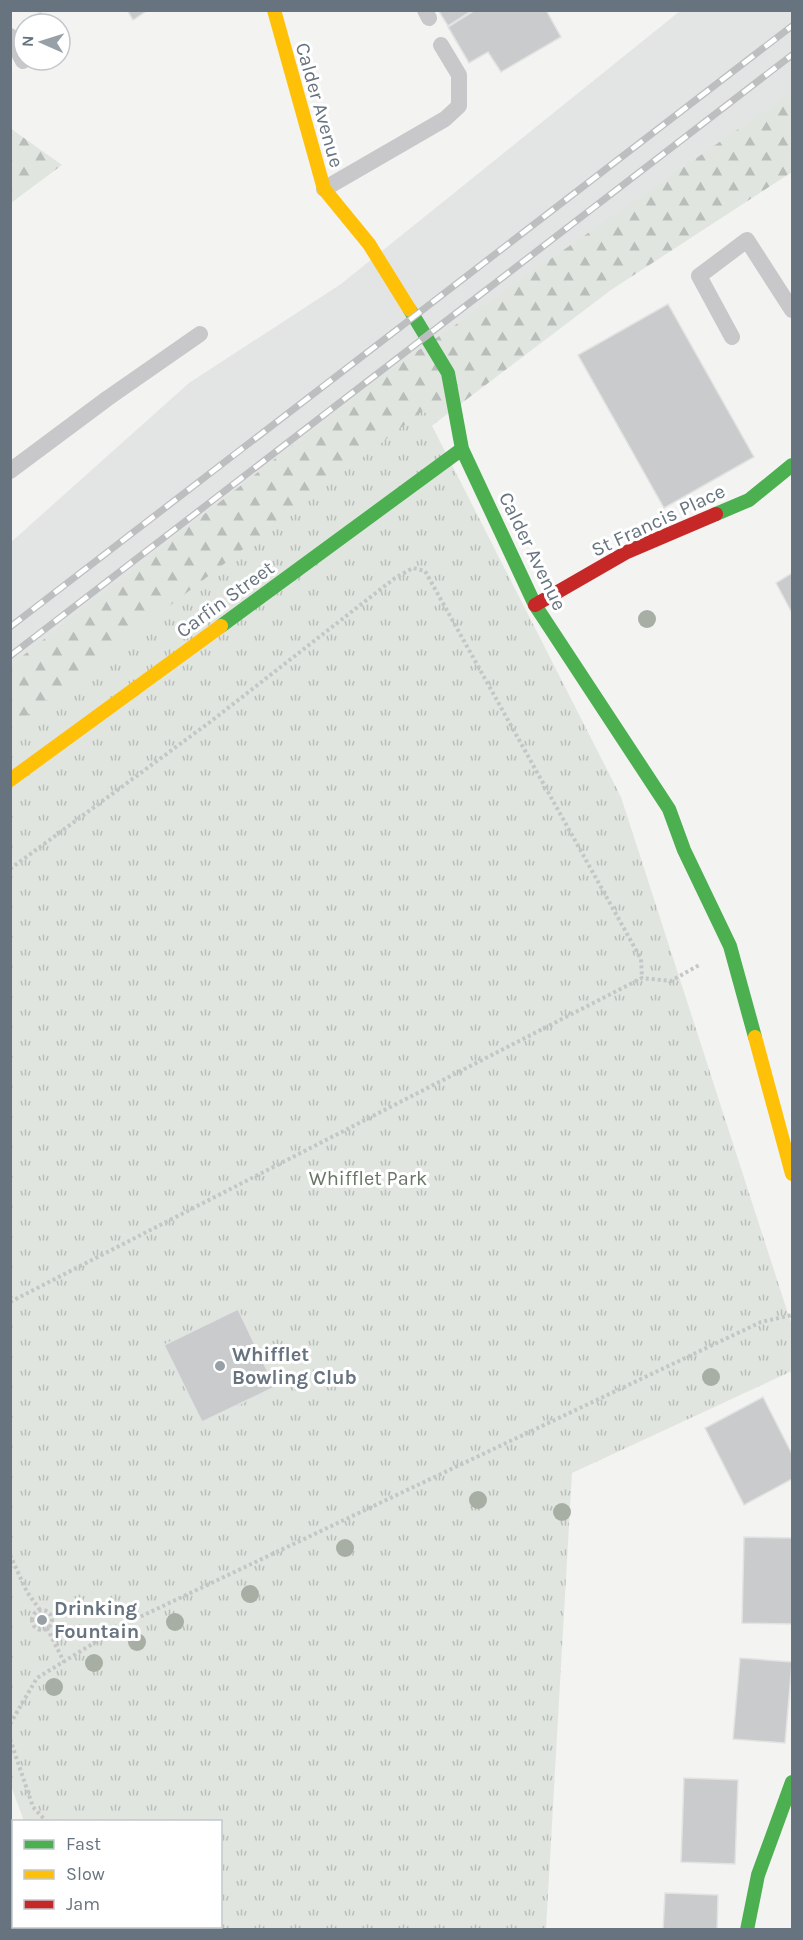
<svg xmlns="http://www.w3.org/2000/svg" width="803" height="1940" font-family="Karla,sans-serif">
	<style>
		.built { fill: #e3e5e5 }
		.forest { fill: url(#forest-firs) }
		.park { fill: url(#park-tufts) }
		.building { fill: #cacbcc; stroke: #e2e2e2; stroke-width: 1.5 }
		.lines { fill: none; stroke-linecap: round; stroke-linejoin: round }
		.path { stroke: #c5c6c7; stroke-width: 4; stroke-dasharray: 3 3; stroke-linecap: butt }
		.lane { stroke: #c8c8ca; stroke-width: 16 }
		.street { stroke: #c8c8ca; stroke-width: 33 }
		.fast { stroke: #4caf50; stroke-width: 14 }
		.slow { stroke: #ffc107; stroke-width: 14 }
		.jam { stroke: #c62828; stroke-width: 14 }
		.rail-casing { stroke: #bdbebf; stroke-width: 7 }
		.rail { stroke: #fff; stroke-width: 4.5; stroke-dasharray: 14; stroke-linecap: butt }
		.tree { fill: #a7afa4 }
		.poi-dot { fill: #98a0a7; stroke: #fff; stroke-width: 2 }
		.labels { text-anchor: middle; stroke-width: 6; stroke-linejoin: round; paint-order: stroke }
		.street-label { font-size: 20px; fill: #67737f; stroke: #fff }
		.park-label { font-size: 20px; fill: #687765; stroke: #fff }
		.poi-label { font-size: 20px; font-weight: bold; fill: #67737f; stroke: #fff; text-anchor: start }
	</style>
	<defs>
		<pattern id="forest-firs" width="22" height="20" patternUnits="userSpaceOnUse" patternTransform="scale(1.5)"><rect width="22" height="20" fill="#e1e5e0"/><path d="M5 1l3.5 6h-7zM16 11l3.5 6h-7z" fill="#babebb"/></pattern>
		<pattern id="park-tufts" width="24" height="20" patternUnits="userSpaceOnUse" patternTransform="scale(1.5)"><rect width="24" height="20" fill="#e1e5e0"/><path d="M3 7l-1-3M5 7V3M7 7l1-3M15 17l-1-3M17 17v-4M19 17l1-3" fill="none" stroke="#babebb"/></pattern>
	</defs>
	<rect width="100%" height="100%" fill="#f3f3f2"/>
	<path class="built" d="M 680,11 L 792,11 L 792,95 L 11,683 L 10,543 L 189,383 L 341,284 Z"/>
	<path class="forest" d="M 792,92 L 792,172 L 611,290 L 11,745 L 11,665 L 380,377 Z
		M 10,128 L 62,165 L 11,203 L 10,203 Z"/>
	<path class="park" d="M 424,410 L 621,797 L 792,1326 L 792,1371 L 572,1473 L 546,1929 L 81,1929 L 80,1927 L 220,1926 L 220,1822 L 24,1821 L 11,1786 L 11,728 Z"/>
	<path class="building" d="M 127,10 L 148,10 L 133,20 Z
		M 438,10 L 473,10 L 448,26 Z
		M 475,10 L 546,10 L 561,37 L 501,72 L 488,52 L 469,63 L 448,27 Z
		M 41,12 L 47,24 L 24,24 L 23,21 Z
		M 668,304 L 754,457 L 664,508 L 578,355 Z
		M 792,573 L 792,613 L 776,583 Z
		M 238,1309 L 275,1387 L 202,1422 L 164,1345 Z
		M 763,1397 L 792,1454 L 792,1479 L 744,1505 L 705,1428 Z
		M 744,1537 L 792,1538 L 792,1624 L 742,1623 Z
		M 740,1658 L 792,1662 L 785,1743 L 733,1739 Z
		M 684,1778 L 738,1780 L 735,1864 L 681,1862 Z
		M 665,1893 L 718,1895 L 717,1930 L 663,1930 Z"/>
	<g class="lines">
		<path class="path" d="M 10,869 L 210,722 L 395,578 L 413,568 L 425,571 L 641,959 L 642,978
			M 10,1302 L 642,978 L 671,981 L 701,964
			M 10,1555 L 27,1592 L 40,1610
			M32 1620a10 10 0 1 1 20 0a10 10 0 1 1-20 0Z
			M 47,1628 L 64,1662
			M 10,1724 L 37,1678 L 125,1624 L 761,1322 L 792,1315
			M 10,1739 L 33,1807 L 47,1822
			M 93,1926 L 93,1930"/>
		<path class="lane" d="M 425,10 L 429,18
			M 10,36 L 23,61
			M 324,189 L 445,119 L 459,106 L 459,75 L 441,45
			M 732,337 L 699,276 L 747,240 L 792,310
			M 10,471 L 108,398 L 200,334"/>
		<path class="street" d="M 10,1852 L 14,1861
			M 31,1926 L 32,1930"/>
		<path class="fast" d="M 410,310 L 448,373 L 462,449 L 535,605 L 669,809 L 684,850 L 730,946 L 755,1037
			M 716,514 L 749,500 L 792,465
			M 221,626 L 462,449
			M 747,1930 L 758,1875 L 792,1782"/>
		<path class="slow" d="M 274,10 L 324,189 L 369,244 L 410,310
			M 10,780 L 221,626
			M 755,1037 L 792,1174"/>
		<path class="jam" d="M 535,605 L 627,552 L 716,514"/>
		<defs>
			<path id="rail" d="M 10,627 L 792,26
				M 10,656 L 792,55"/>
		</defs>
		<use href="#rail" class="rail-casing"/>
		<use href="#rail" class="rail"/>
	</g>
	<g class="tree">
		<circle cx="647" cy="619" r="9"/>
		<circle cx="711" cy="1377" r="9"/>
		<circle cx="478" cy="1500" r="9"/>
		<circle cx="562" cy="1512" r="9"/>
		<circle cx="345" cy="1548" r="9"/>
		<circle cx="250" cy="1594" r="9"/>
		<circle cx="175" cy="1622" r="9"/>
		<circle cx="137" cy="1642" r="9"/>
		<circle cx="94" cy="1663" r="9"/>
		<circle cx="54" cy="1687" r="9"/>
	</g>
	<g class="poi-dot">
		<circle cx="220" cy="1366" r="6"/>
		<circle cx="42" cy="1620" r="6"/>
	</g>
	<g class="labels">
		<g class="street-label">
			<text transform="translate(320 105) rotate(74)" y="7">Calder Avenue</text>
			<text transform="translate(658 520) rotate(-25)" y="7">St Francis Place</text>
			<text transform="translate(533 551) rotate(64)" y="7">Calder Avenue</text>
			<text transform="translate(225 599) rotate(-36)" y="7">Carfin Street</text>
		</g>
		<g class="park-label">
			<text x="368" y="1185">Whifflet Park</text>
		</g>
		<g class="poi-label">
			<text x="232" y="1361">Whifflet<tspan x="232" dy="23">Bowling Club</tspan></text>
			<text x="54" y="1615">Drinking<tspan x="54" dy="23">Fountain</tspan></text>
		</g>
	</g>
	<rect width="803" height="1940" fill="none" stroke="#67737f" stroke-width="24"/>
	<rect x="12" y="1820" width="210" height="108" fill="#ffffff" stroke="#c2c7cc" stroke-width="1.5"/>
	<rect x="24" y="1840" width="30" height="9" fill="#4caf50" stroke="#c2c7cc" stroke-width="1.5"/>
	<text x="66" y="1850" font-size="18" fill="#67737f">Fast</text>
	<rect x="24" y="1870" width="30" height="9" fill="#ffc107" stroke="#c2c7cc" stroke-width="1.5"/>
	<text x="66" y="1880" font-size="18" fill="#67737f">Slow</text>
	<rect x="24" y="1900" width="30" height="9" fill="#c62828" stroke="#c2c7cc" stroke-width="1.5"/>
	<text x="66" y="1910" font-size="18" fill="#67737f">Jam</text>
	<g transform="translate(42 42) rotate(273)"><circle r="28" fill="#ffffff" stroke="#c2c7cc" stroke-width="1.5"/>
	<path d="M0-4.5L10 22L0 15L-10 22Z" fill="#98a0a7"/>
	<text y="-9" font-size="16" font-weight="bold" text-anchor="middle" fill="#67737f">N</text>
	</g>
</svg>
